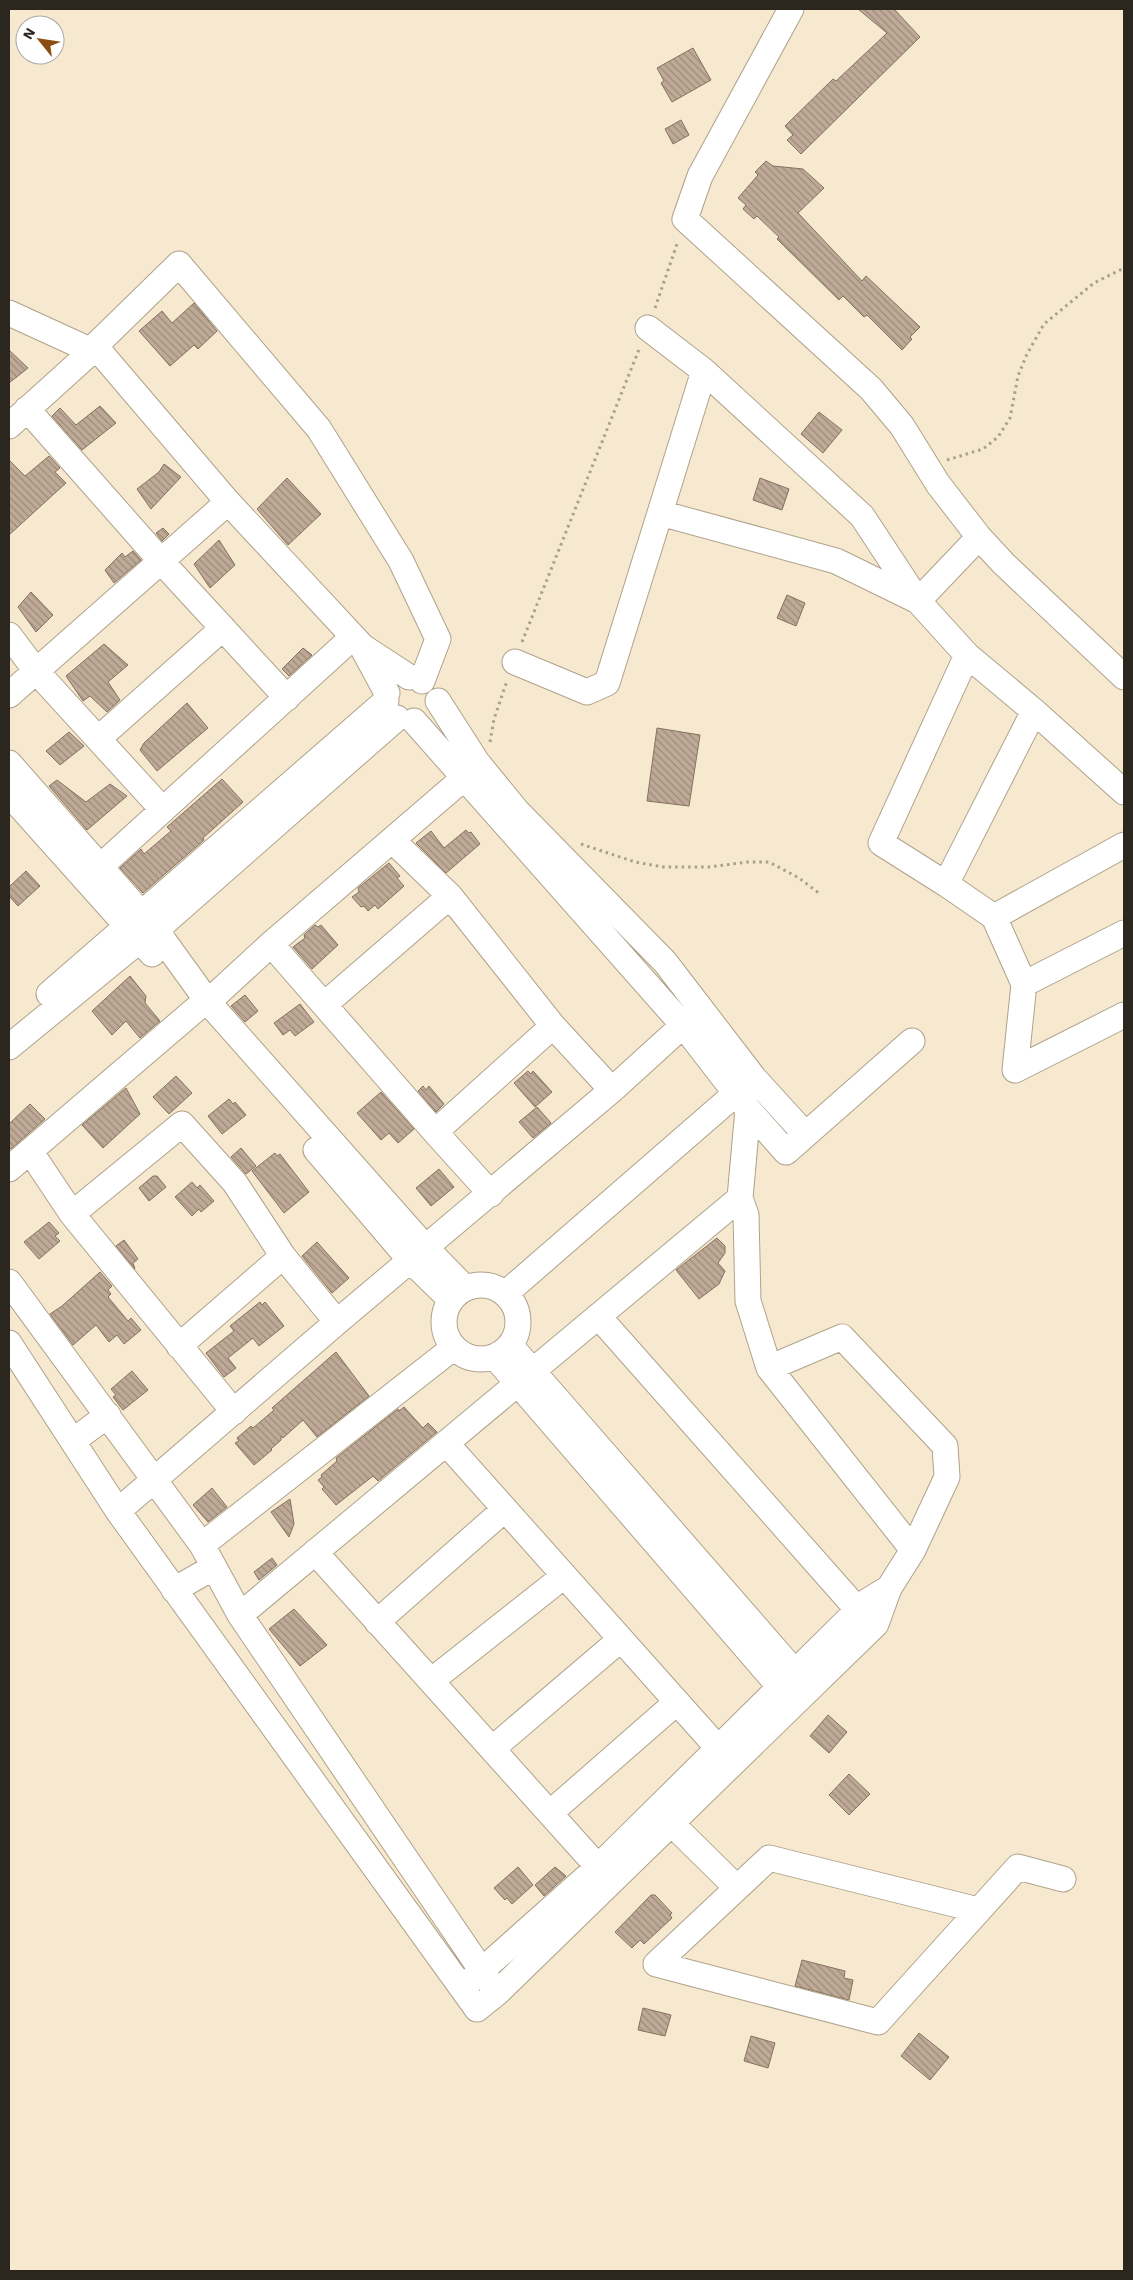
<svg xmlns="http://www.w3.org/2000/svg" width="1133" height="2280" font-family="'Work Sans',sans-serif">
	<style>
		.building { fill: url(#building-back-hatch); stroke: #85715f }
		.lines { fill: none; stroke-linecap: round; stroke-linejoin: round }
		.minor-casing { stroke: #afa28a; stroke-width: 27 }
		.path { stroke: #a99f8b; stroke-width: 3; stroke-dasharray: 2.5 4; stroke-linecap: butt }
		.minor { stroke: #fff; stroke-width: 25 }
	</style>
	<defs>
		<pattern id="building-back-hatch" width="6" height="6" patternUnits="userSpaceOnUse" patternTransform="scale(1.25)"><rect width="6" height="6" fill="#bfaa97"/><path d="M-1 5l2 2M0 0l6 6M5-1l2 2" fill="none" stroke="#9b8a7b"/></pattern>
	</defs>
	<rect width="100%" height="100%" fill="#f6e9cf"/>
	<path class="building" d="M 858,9 L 894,9 L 920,37 L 801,154 L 787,140 L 793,135 L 785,126 L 833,79 L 836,81 L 887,33 Z
		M 693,48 L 711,80 L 672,102 L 661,83 L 664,81 L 657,68 Z
		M 681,120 L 689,135 L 673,144 L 665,129 Z
		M 766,161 L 773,166 L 803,169 L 824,188 L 798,213 L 862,281 L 866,276 L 920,327 L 910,337 L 912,339 L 902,350 L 867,315 L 864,317 L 843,296 L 839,300 L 777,239 L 779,237 L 757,216 L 754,219 L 743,209 L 746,205 L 738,198 L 758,175 L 755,172 Z
		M 194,303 L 217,331 L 198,349 L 194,345 L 170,366 L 139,331 L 162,311 L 172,323 Z
		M 9,350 L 28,368 L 9,383 Z
		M 100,406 L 116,423 L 82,450 L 52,416 L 60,408 L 76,425 Z
		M 819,412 L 842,430 L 823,453 L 801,434 Z
		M 49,456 L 60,468 L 55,472 L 66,483 L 9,535 L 9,460 L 25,476 Z
		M 164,464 L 181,477 L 151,509 L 137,489 L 159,472 Z
		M 287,478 L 321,514 L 288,545 L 257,509 Z
		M 760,478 L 789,489 L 782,510 L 753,500 Z
		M 163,528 L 169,534 L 162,541 L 156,533 Z
		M 219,540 L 235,565 L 210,588 L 194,564 Z
		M 133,551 L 141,560 L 114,583 L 105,570 L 122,553 L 125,557 Z
		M 31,592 L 53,615 L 36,632 L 18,607 Z
		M 787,595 L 805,603 L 796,626 L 777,618 Z
		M 104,644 L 128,665 L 108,682 L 120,700 L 107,712 L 90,696 L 83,701 L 66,676 Z
		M 303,648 L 312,655 L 289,676 L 282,669 Z
		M 187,703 L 208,728 L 157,771 L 140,750 L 144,743 Z
		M 657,728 L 700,735 L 689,806 L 647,801 Z
		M 69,732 L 84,746 L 60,765 L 46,751 Z
		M 222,779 L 243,802 L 203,838 L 204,840 L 143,893 L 120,868 L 141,849 L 144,854 L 171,831 L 167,827 Z
		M 57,780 L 86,802 L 110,784 L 127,796 L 87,830 L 49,786 Z
		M 466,830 L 469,833 L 471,832 L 480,844 L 446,873 L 416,843 L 431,831 L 444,848 Z
		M 389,863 L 400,876 L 397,878 L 404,886 L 378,909 L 375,905 L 368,911 L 364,906 L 361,907 L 352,897 L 359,892 L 358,888 Z
		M 26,871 L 40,886 L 18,906 L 9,896 L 9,887 Z
		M 315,925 L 318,927 L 321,925 L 338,945 L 312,969 L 293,947 L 305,938 L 304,935 Z
		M 130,976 L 146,996 L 145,1003 L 160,1021 L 140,1038 L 126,1021 L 112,1035 L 92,1011 Z
		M 245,995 L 258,1011 L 245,1022 L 231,1006 Z
		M 300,1004 L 314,1022 L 295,1036 L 290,1030 L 283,1035 L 274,1023 Z
		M 528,1071 L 531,1074 L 533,1071 L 552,1092 L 535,1107 L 514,1083 Z
		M 176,1076 L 192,1093 L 169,1114 L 153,1097 Z
		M 423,1086 L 426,1090 L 429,1086 L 444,1104 L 436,1112 L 418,1091 Z
		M 126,1088 L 140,1114 L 103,1148 L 82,1125 Z
		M 381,1092 L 414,1129 L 398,1143 L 389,1133 L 381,1140 L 357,1113 Z
		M 229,1099 L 233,1104 L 235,1102 L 246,1115 L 222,1134 L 208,1116 Z
		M 30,1104 L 45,1119 L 11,1149 L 9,1146 L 9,1124 Z
		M 537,1107 L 551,1123 L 533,1138 L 519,1122 Z
		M 241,1148 L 256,1166 L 246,1174 L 231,1157 Z
		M 275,1153 L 277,1156 L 280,1154 L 309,1192 L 284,1213 L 252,1171 Z
		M 439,1169 L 454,1187 L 431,1206 L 416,1188 Z
		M 153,1176 L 157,1176 L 166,1187 L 149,1201 L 139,1188 Z
		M 192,1182 L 197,1188 L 200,1185 L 214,1201 L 201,1212 L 199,1209 L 192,1216 L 175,1197 Z
		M 49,1222 L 59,1233 L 55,1236 L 60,1241 L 39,1259 L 24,1242 Z
		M 717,1238 L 725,1246 L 725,1253 L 718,1263 L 725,1271 L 719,1284 L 699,1299 L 676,1270 Z
		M 124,1240 L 138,1259 L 133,1263 L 135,1269 L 116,1246 Z
		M 317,1242 L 349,1278 L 332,1293 L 302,1256 Z
		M 100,1272 L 112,1286 L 108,1290 L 111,1294 L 108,1297 L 128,1321 L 131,1318 L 141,1330 L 124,1344 L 117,1335 L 109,1342 L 96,1325 L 73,1345 L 50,1314 L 62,1306 Z
		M 260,1302 L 262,1305 L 265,1302 L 284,1326 L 259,1346 L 253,1338 L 228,1358 L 236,1368 L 224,1377 L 206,1353 L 234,1331 L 230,1326 Z
		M 336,1352 L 369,1396 L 317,1437 L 303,1420 L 283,1438 L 281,1436 L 281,1440 L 271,1449 L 272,1450 L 254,1465 L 235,1443 L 239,1441 L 237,1438 L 251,1426 L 253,1428 L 274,1410 L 272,1408 Z
		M 132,1371 L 148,1390 L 123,1410 L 113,1397 L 116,1395 L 111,1389 Z
		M 404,1407 L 423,1428 L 428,1423 L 437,1432 L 378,1481 L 373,1476 L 336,1505 L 322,1489 L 324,1487 L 318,1480 L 322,1477 L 321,1475 L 337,1461 L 336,1458 L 398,1409 L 399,1411 Z
		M 212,1488 L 227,1507 L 208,1522 L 193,1505 Z
		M 290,1499 L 294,1524 L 289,1537 L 271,1512 Z
		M 272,1558 L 277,1565 L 259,1580 L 254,1572 Z
		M 294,1609 L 327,1645 L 300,1666 L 269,1629 Z
		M 828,1715 L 847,1732 L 829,1753 L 810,1736 Z
		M 849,1774 L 870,1794 L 849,1815 L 829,1795 Z
		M 518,1867 L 533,1885 L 512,1904 L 507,1898 L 505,1900 L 494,1888 Z
		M 555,1867 L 566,1876 L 544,1896 L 535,1885 Z
		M 651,1895 L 655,1895 L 672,1913 L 670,1915 L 672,1918 L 644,1944 L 640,1940 L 632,1948 L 615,1932 Z
		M 802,1960 L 845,1971 L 844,1978 L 853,1980 L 849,2000 L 795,1986 Z
		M 643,2008 L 671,2015 L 665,2036 L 638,2030 Z
		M 919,2033 L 949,2057 L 930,2080 L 901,2056 Z
		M 751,2036 L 775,2043 L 768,2068 L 744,2061 Z"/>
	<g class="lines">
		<defs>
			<path id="minor" d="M 791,9 L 700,176 L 685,219 L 871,389 L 902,426 L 938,484 L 979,537 L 1004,564 L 1124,677
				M 9,313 L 92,351 L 95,346 L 228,502 L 361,645 L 387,693
				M 648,328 L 704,371 L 660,513
				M 95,346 L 179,264 L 319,429 L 401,561 L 438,639 L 422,681
				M 704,371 L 862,516 L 918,601
				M 27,409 L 161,561 L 287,698
				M 9,426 L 92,351
				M 979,537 L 918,601 L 967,655 L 881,843 L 946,884 L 994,917 L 1024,984 L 1015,1070 L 1124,1015
				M 9,635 L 36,671 L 163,810
				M 363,647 L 409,677
				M 967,655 L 1034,711
				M 515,662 L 587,692 L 607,683 L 660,513 L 836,561 L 918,601
				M 9,695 L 228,502
				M 438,701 L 477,762 L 517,811 L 665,962 L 754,1078 L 805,1134
				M 414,721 L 683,1025 L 748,1109 L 786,1152 L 912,1041
				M 98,739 L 223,628
				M 9,763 L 156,930 L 208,1002 L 426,1248 L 465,1288
				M 9,794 L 152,954
				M 392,840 L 450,896 L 553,1026 L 612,1090
				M 100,867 L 353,637
				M 946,884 L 1034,711 L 1124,792
				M 994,917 L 1124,845
				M 271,944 L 435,1132 L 491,1194
				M 1024,984 L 1124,933
				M 49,994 L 386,701
				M 325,1004 L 450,896
				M 9,1047 L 141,939 L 156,930 L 397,718
				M 748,1109 L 740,1198 L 746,1215 L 748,1301 L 769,1368 L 913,1550
				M 435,1132 L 553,1026
				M 316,1150 L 410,1260 L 451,1300
				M 30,1151 L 72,1214 L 234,1412
				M 9,1169 L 196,1009 L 208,1002 L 271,944 L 464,778 L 477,762
				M 72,1214 L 182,1124 L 235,1183 L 283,1256 L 337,1322
				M 9,1282 L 202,1545 L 240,1615 L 497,1993
				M444 1322a37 37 0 1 1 74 0a37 37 0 1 1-74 0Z
				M 505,1294 L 749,1082
				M 598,1316 L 858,1610
				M 9,1343 L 118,1511 L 477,2009 L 497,1993 L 876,1624 L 889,1588 L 913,1550 L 947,1477 L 945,1446 L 842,1337 L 769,1368
				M 510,1345 L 794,1671
				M 179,1346 L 283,1256
				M 495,1357 L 779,1686
				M 73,1441 L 108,1415
				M 446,1443 L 718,1748
				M 118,1511 L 337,1322 L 612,1090 L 701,1009
				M 202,1545 L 453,1348
				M 315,1552 L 598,1867
				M 174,1590 L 214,1567
				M 240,1615 L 740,1198
				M 377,1622 L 505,1509
				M 431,1681 L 564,1576
				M 492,1749 L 621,1639
				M 664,1808 L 671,1823 L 736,1887
				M 550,1813 L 677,1702
				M 978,1910 L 769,1858 L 656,1964 L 878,2022 L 1018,1867 L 1063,1879
				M 470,1981 L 598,1867 L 866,1602 L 889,1588"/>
		</defs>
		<use href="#minor" class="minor-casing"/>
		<path class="path" d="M 655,308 L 678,241
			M 947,460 L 983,449 L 998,437 L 1010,418 L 1018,376 L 1027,354 L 1044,324 L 1094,283 L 1124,268
			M 522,642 L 640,347
			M 490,742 L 494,719 L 507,681
			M 581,844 L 635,862 L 663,867 L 709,867 L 748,862 L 769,862 L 799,878 L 820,894"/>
		<use href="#minor" class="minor"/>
	</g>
	<rect width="1133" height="2280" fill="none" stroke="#2c271e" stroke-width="20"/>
	<g transform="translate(40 40) rotate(300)"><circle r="24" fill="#ffffff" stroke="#aba9a5"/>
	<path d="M0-4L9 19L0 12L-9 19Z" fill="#8c4d14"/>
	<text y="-8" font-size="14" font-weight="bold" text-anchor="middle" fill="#2c271e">N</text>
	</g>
</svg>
